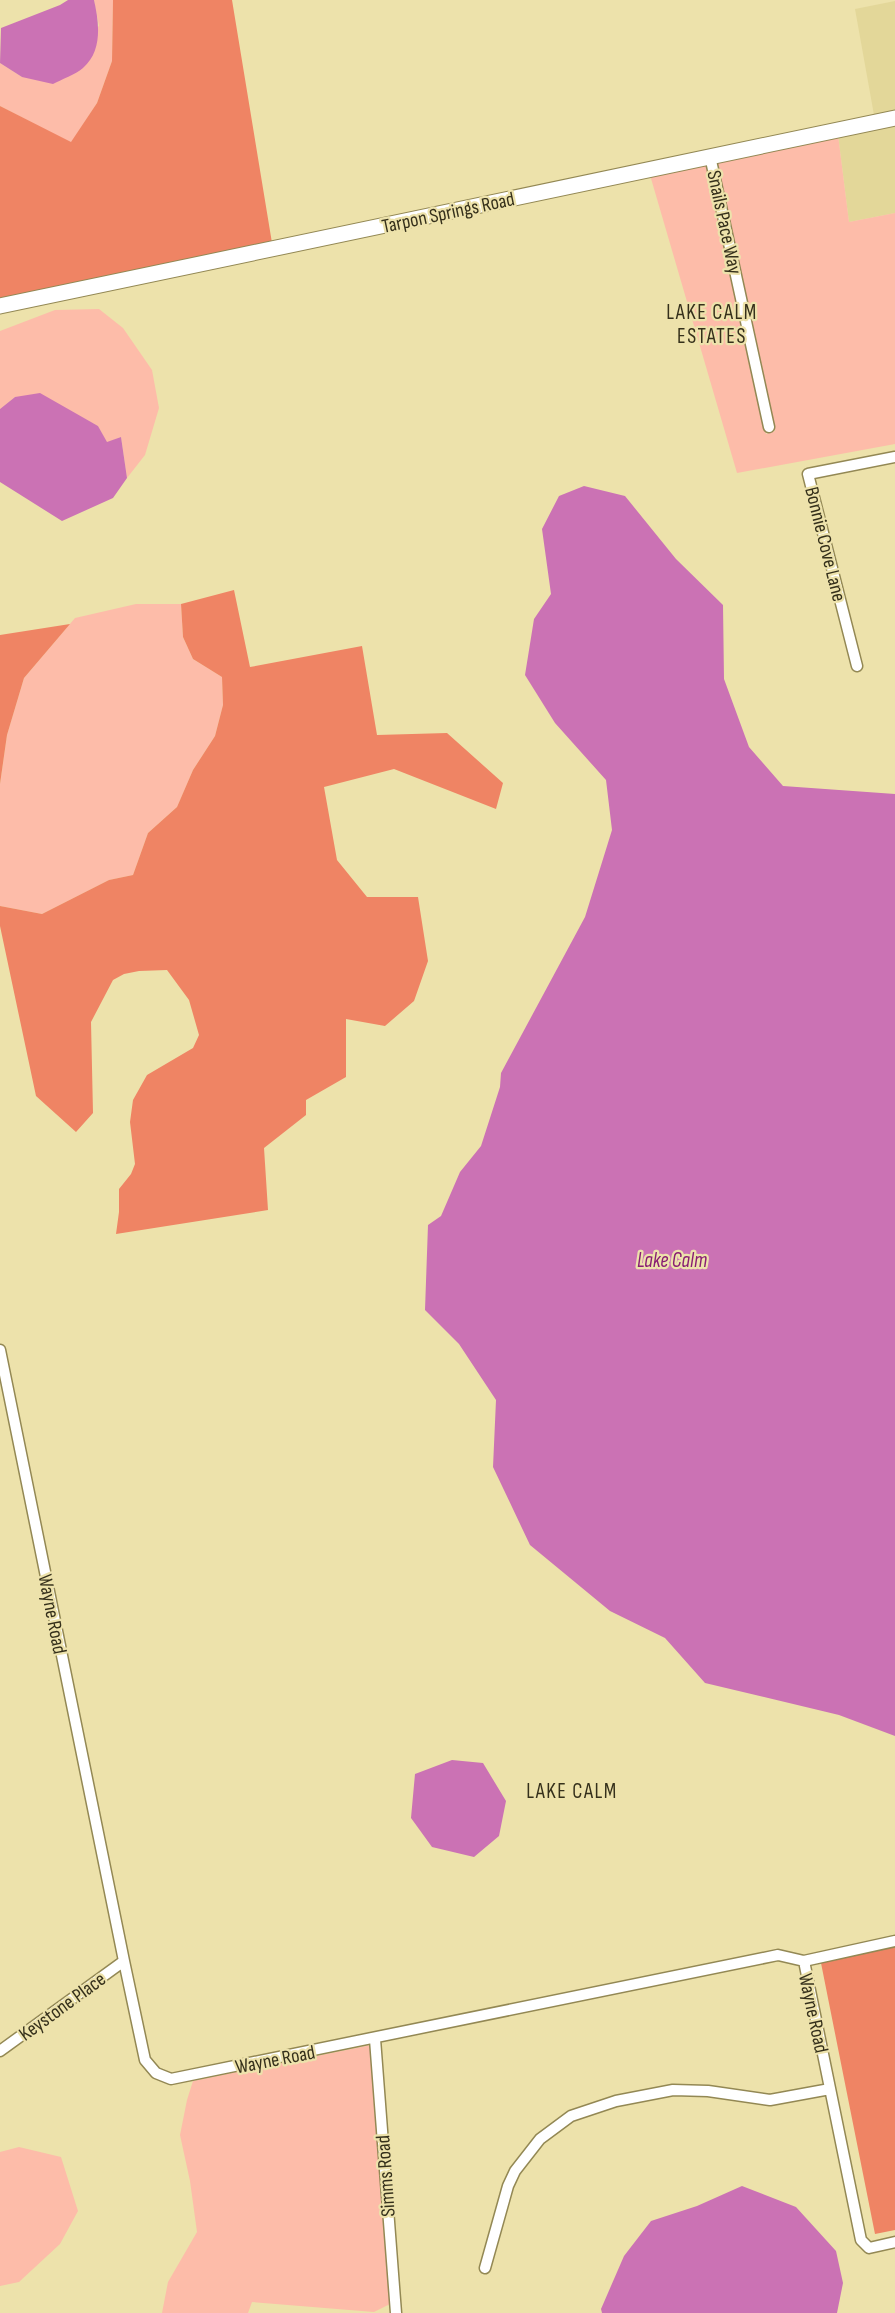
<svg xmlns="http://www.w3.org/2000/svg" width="895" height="2313" font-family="'Sofia Sans Condensed',sans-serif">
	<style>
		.built { fill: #e3d799 }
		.green { fill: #fdbca9 }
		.forest { fill: #ef8464 }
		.water { fill: #cb72b4 }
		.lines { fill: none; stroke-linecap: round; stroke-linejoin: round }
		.street-casing { stroke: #938854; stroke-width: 13 }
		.secondary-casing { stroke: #938854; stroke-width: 17 }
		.street { stroke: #fff; stroke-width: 10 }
		.secondary { stroke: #fff; stroke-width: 15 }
		.labels { text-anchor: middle; stroke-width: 4.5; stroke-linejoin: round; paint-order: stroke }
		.street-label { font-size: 20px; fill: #35301b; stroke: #ede2ab }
		.neighbourhood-label { font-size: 21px; letter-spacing: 1.5px; fill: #35301b; stroke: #ede2ab }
		.water-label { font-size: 21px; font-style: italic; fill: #891d73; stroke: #ede2ab }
	</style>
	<rect width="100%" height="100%" fill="#ede2ab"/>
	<path class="built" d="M 895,1 L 895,112 L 874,115 L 855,9 Z
		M 895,123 L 895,213 L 849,222 L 838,135 Z"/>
	<path class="green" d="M 94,0 L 113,0 L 112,61 L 97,103 L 71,143 L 0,106 L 0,63 L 22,77 L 99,26 Z
		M 838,135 L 849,222 L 895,213 L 895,444 L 737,473 L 650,175 L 707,163 L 766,434 L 775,431 L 716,161 Z
		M 99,309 L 123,328 L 152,370 L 159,408 L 145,455 L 127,478 L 121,437 L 107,443 L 98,426 L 83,418 L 15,397 L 0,409 L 0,331 L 55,310 Z
		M 136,604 L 181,604 L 183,637 L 193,659 L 222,677 L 223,705 L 215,736 L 193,770 L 177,807 L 148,833 L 133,875 L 109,880 L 42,914 L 0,906 L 0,784 L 7,735 L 24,678 L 75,618 Z
		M 371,2045 L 390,2304 L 374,2312 L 252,2302 L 248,2313 L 162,2313 L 168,2282 L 197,2232 L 190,2181 L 180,2135 L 187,2100 L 193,2081 Z
		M 19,2147 L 61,2157 L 78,2211 L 60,2244 L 19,2282 L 0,2286 L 0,2152 Z"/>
	<path class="forest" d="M 113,0 L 232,0 L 272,243 L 0,299 L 0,106 L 71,142 L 97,103 L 112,61 Z
		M 234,590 L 250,667 L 362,646 L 377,735 L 447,733 L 503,783 L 496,809 L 394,769 L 324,787 L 337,860 L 367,897 L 418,897 L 428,961 L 414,1001 L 385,1026 L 346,1019 L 346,1077 L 306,1100 L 306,1115 L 264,1148 L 268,1210 L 116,1234 L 119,1212 L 119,1189 L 131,1174 L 135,1164 L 130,1122 L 133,1100 L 147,1075 L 193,1048 L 199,1035 L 189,1000 L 167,970 L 139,971 L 124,974 L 113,980 L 91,1022 L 93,1113 L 76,1132 L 36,1096 L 0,926 L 0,906 L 42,914 L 109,880 L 133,875 L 148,833 L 177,807 L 193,770 L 215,736 L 223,705 L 222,677 L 193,659 L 183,637 L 181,604 Z
		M 70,624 L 24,678 L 7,735 L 0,784 L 0,635 Z
		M 895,1947 L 895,2230 L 875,2234 L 821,1963 Z"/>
	<path class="water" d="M 68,0 L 94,0 C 99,22 103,51 83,68 C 75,75 62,79 53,84 L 22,77 L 0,63 L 1,28 L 60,5 Z
		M 40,393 L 98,426 L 107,442 L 121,437 L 127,478 L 113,498 L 62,521 L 0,482 L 0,409 L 15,397 Z
		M 584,486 L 625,496 L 676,559 L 723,605 L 724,679 L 749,747 L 783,786 L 895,794 L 895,1736 L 839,1715 L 705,1683 L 665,1638 L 610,1611 L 530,1545 L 493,1467 L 496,1400 L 459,1344 L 425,1310 L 428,1225 L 441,1216 L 460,1172 L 481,1146 L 500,1087 L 501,1073 L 585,917 L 612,830 L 606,780 L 555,723 L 525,675 L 534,619 L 551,594 L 542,529 L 559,496 Z
		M 452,1760 L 483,1763 L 506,1801 L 499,1836 L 474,1857 L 432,1847 L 411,1818 L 415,1774 Z
		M 742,2186 L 796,2207 L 836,2251 L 843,2283 L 837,2313 L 602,2313 L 601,2309 L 624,2256 L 651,2221 L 697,2206 Z"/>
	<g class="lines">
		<defs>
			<path id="street" d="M 710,156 L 769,427
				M 857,666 L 808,474 L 895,457
				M 0,1350 L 124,1961 L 145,2060 L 156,2073 L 171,2079 L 778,1955 L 804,1961 L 861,2240 L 869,2248 L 895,2242
				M 804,1961 L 895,1941
				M 375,2039 L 396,2313
				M 0,2051 L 124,1961
				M 485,2268 L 508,2186 L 515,2171 L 540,2139 L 571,2116 L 616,2101 L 673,2090 L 708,2091 L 770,2100 L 830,2089"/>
			<path id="secondary" d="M 0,306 L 895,118"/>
		</defs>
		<use href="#street" class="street-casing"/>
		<use href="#secondary" class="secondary-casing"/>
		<use href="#street" class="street"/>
		<use href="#secondary" class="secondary"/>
	</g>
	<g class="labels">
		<g class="street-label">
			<text transform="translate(448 212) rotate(-12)" y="7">Tarpon Springs Road</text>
			<text transform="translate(725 222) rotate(78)" y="7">Snails Pace Way</text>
			<text transform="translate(826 544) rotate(76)" y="7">Bonnie Cove Lane</text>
			<text transform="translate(53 1614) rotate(79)" y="7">Wayne Road</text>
			<text transform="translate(62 2006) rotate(-36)" y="7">Keystone Place</text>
			<text transform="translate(814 2013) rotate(78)" y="7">Wayne Road</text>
			<text transform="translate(275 2059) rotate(-11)" y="7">Wayne Road</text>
			<text transform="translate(385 2176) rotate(-94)" y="7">Simms Road</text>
		</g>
		<g class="neighbourhood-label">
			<text x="712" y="319">LAKE CALM<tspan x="712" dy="24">ESTATES</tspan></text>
			<text x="572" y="1798">LAKE CALM</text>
		</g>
		<g class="water-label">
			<text x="672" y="1267">Lake Calm</text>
		</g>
	</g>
</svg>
